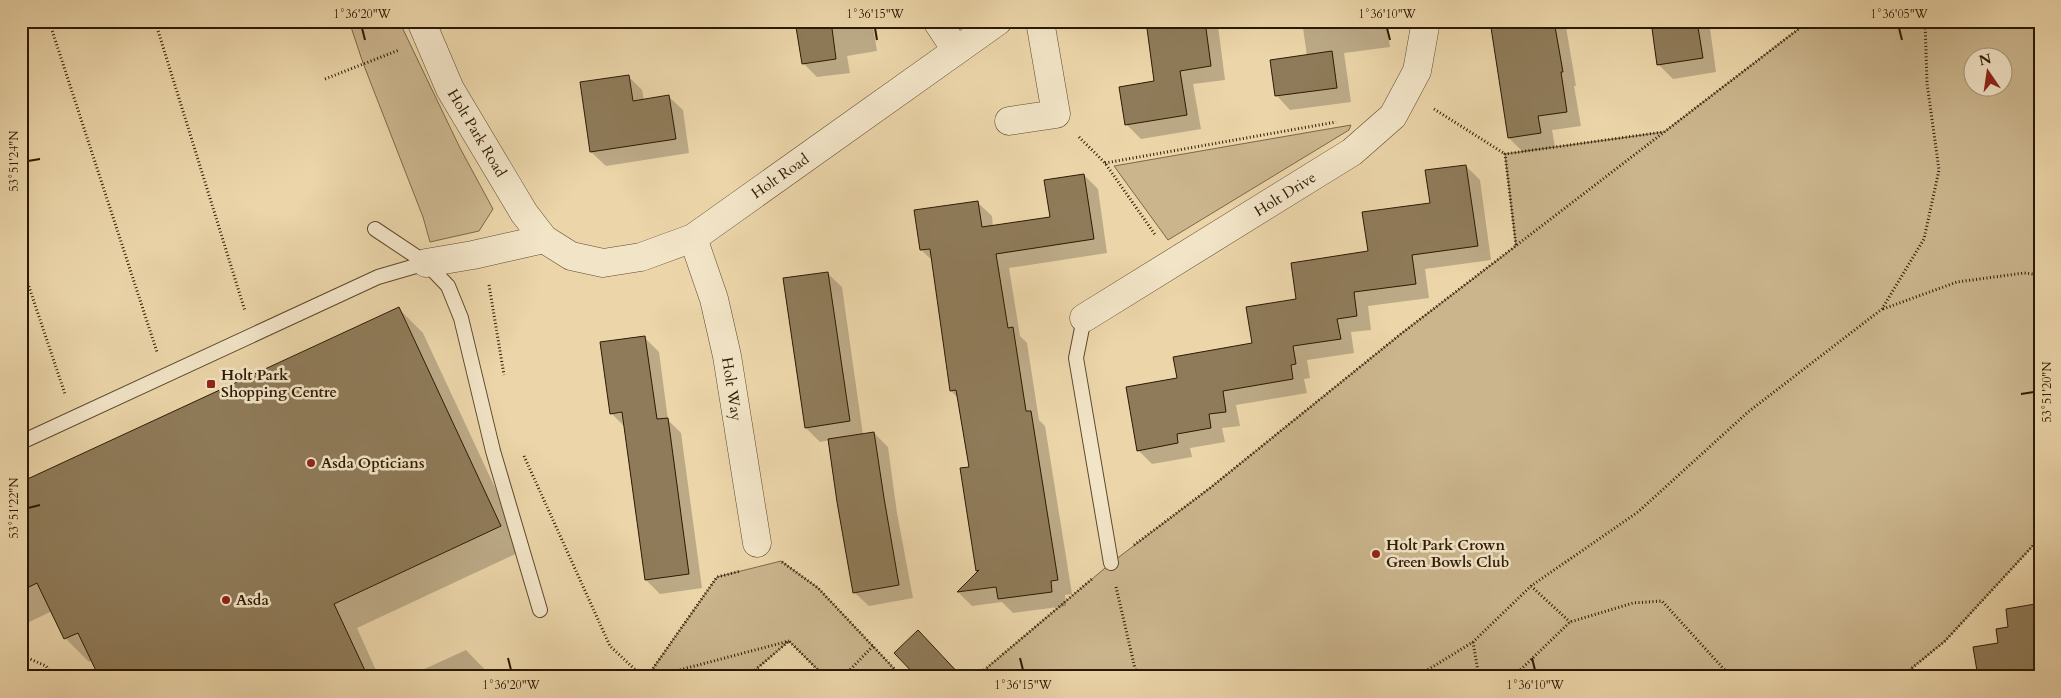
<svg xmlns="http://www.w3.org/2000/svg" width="2061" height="698" font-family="Cardo,serif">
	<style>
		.green { fill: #cbb58d; stroke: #7c6848; fill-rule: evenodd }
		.shadow { fill: #0003 }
		.building { fill: #8f7b59; stroke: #2c1a02 }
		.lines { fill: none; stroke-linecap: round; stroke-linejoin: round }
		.service-casing { stroke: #5c492c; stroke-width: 16 }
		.minor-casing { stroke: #5c492c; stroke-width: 29 }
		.path { stroke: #2c1a02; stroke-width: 3; stroke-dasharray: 1 2.5; stroke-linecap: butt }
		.service { stroke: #f2e4c7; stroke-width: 14 }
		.minor { stroke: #f2e4c7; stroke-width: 28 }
		.ticks { fill: none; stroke: #2c1a02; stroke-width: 2 }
		.poi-dot { fill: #8f2418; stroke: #f2e4c7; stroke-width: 2 }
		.labels { text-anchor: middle; stroke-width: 5; stroke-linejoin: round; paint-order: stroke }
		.street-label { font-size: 15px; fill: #2c1a02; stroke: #f2e4c7 }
		.poi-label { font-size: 15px; font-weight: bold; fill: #2c1a02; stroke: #f2e4c7; text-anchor: start }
		.neatline { fill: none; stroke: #2c1a02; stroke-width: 2 }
		.ticks-label { font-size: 12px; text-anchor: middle; fill: #2c1a02 }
	</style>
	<rect width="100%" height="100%" fill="#ebd5a9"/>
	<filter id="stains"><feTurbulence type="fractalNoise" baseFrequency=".004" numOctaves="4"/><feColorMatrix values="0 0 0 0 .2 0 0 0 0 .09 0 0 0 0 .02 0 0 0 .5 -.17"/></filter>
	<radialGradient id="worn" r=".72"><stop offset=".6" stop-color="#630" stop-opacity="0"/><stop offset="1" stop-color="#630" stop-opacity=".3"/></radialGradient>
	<path class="green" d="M 349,21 L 399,21 L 460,148 L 493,209 L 479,231 L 430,242 L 423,217 L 363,63 Z
		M 1809,21 L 2040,21 L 2040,538 L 1945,641 L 1901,677 L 976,677 L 1111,563 L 1210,488 L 1402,333 L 1516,246 L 1505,154 L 1664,132 ZM 1974,58 L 2004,58 L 2004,88 L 1974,88 Z
		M 1351,125 L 1349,130 L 1168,240 L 1114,166 Z
		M 781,561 L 818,588 L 902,677 L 825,677 L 789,641 L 747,677 L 647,677 L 717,577 Z"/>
	<path class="shadow" d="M 796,21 L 872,21 L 877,51 L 847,56 L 850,73 L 817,77 L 803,63 Z
		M 1148,21 L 1213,21 L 1218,26 L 1225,80 L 1193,84 L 1201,129 L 1141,139 L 1127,125 L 1120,88 L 1156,82 Z
		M 1302,21 L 1386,21 L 1390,47 L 1344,53 L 1351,102 L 1290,110 L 1276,95 L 1307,56 Z
		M 1491,21 L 1565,21 L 1576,86 L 1574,86 L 1581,126 L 1552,130 L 1555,147 L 1523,152 L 1509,138 Z
		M 1652,21 L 1709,21 L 1716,72 L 1673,79 L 1658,64 Z
		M 628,76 L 642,90 L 644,100 L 668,96 L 683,110 L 689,153 L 606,166 L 591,152 Z
		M 1466,166 L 1480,180 L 1491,260 L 1425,269 L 1429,298 L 1368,306 L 1371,330 L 1351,332 L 1354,353 L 1307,360 L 1310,378 L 1304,379 L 1307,393 L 1236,405 L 1240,426 L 1222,428 L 1225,442 L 1190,448 L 1192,457 L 1152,464 L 1138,450 L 1178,379 L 1253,344 L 1297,300 L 1369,252 L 1431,204 Z
		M 1084,175 L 1098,189 L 1107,253 L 1009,268 L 1020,336 L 1027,343 L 1039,420 L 1045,426 L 1072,594 L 1065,595 L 1066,606 L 1013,613 L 1002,602 L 972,606 L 958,592 L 979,572 L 978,570 L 970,468 L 959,399 L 951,391 L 933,261 L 921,250 L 977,202 L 992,216 L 993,227 L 1051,218 Z
		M 827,273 L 842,287 L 863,435 L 874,433 L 888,447 L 897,513 L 913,598 L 869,606 L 854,592 L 830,440 L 820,442 L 806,428 L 784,279 Z
		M 399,309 L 423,333 L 524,550 L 357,628 L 379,677 L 101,677 L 93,660 L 89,662 L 65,638 L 52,611 L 21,626 L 21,484 Z
		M 645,338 L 659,352 L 668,420 L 681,433 L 702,588 L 660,594 L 646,580 L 625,427 L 611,413 Z
		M 2035,606 L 2040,611 L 2040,677 L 1979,677 L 2010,628 Z
		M 466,650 L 492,677 L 407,677 Z
		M 575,672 L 581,677 L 571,677 Z"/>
	<path class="building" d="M 795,21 L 831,21 L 836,59 L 802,64 Z
		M 1146,21 L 1205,21 L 1211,66 L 1180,71 L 1187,115 L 1125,125 L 1119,87 L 1154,81 Z
		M 1490,21 L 1554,21 L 1563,72 L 1561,72 L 1567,112 L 1538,116 L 1541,133 L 1508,138 Z
		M 1651,21 L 1697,21 L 1703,58 L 1657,65 Z
		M 1332,51 L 1337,88 L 1275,96 L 1270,60 Z
		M 629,75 L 633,101 L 669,95 L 676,139 L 590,152 L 580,82 Z
		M 1466,165 L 1478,246 L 1412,255 L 1416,284 L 1354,292 L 1357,316 L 1337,319 L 1341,339 L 1293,346 L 1296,364 L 1291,365 L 1293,379 L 1223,391 L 1226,412 L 1209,414 L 1211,428 L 1177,434 L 1178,443 L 1137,451 L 1126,387 L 1177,378 L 1173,357 L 1252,343 L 1246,307 L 1296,299 L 1291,263 L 1368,251 L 1362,212 L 1430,203 L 1425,170 Z
		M 1084,174 L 1094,239 L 996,254 L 1008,328 L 1013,327 L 1026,411 L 1031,411 L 1058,580 L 1051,581 L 1052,592 L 998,599 L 996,587 L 957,592 L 979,570 L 976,571 L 960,468 L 969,467 L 956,390 L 950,391 L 930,249 L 920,250 L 914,210 L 978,201 L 982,227 L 1050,217 L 1044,180 Z
		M 828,272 L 850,421 L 805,428 L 783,278 Z
		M 399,307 L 501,526 L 334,604 L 368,677 L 99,677 L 78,633 L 64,639 L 37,583 L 21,591 L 21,482 Z
		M 645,336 L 657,419 L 668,418 L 689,574 L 645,580 L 622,412 L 610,414 L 600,342 Z
		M 874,432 L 884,498 L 899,585 L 853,593 L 837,502 L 828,439 Z
		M 2035,604 L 2040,635 L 2040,669 L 1989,677 L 1978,677 L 1973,647 L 1998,643 L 1996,629 L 2008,627 L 2006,609 Z
		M 918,630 L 962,677 L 917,677 L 894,653 Z"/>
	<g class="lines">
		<defs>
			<path id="service" d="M 375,229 L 426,263 L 448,286 L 461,318 L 493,451 L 540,610
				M 1084,318 L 1076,358 L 1111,563
				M 21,441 L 28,439 L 378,277 L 426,263"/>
			<path id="minor" d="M 421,21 L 450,89 L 524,213 L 544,239 L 571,256 L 603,263 L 641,257 L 693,238 L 998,21
				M 937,21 L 956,50
				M 1009,121 L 1056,114 L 1040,21
				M 693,238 L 714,299 L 727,356 L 757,543
				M 426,263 L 473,255 L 544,239
				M 1084,318 L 1352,152 L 1393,116 L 1417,71 L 1426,21"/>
		</defs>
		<use href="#service" class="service-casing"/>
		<use href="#minor" class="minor-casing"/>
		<path class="path" d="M 49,21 L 157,352
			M 155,21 L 245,311
			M 325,79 L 399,50
			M 1434,109 L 1505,154
			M 1079,137 L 1105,163 L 1156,236
			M 1105,163 L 1336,122
			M 1516,245 L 1505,154 L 1663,132
			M 21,263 L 65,394
			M 489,285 L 504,375
			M 1883,309 L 1957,282 L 2024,273 L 2040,275
			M 524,456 L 610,646 L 643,677
			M 1134,545 L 1210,488 L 1402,333 L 1809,21
			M 782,562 L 818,588 L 902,677
			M 1531,586 L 1570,622
			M 1116,587 L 1137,677
			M 1473,642 L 1479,677
			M 21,655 L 46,666 L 54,677
			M 647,677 L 717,577 L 741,571
			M 653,677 L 789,641
			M 747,677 L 789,641 L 825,677
			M 843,677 L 873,646
			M 976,677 L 1092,579
			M 1416,677 L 1473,642 L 1531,586 L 1638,512 L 1748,412 L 1882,309 L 1924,239 L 1939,170 L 1927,83 L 1925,21
			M 1513,677 L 1570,622 L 1633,603 L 1662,601 L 1731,677
			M 1901,677 L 1945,641 L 2040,538"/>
		<use href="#service" class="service"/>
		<use href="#minor" class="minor"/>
	</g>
	<path class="ticks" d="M 362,28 L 365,40M 875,28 L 877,40M 1387,28 L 1390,40M 1899,28 L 1902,40M 28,161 L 40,159M 2021,394 L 2034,392M 28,508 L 40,505M 508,658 L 511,670M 1020,658 L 1023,670M 1532,658 L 1535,670"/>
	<g class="poi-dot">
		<rect x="206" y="379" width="10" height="10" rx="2.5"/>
		<circle cx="311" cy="463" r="5"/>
		<circle cx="1376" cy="554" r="5"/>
		<circle cx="226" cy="600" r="5"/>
	</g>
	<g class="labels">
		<g class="street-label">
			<text transform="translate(477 133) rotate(59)" y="5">Holt Park Road</text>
			<text transform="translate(780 176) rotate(-35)" y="5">Holt Road</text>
			<text transform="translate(1285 194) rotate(-32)" y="5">Holt Drive</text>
			<text transform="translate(732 389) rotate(81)" y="5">Holt Way</text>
		</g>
		<g class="poi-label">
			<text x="221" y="380">Holt Park<tspan x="221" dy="17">Shopping Centre</tspan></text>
			<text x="321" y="468">Asda Opticians</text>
			<text x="1386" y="550">Holt Park Crown<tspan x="1386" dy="17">Green Bowls Club</tspan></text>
			<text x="236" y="605">Asda</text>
		</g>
	</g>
	<rect width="2061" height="698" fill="none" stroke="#ebd5a9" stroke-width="55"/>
	<g transform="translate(1988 72) rotate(347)"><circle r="24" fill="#f2e4c7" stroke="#a39378"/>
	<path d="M0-4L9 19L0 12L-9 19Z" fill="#8f2418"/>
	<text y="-8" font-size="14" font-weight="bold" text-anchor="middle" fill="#2c1a02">N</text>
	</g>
	<rect x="28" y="28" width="2006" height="642" class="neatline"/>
	<g class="ticks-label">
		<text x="362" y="18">1°36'20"W</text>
		<text x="875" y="18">1°36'15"W</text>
		<text x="1387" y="18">1°36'10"W</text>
		<text x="1899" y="18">1°36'05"W</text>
		<text transform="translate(14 161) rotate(-90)" y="4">53°51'24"N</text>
		<text transform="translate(2047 392) rotate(-90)" y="4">53°51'20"N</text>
		<text transform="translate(14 508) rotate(-90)" y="4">53°51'22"N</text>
		<text x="511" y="689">1°36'20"W</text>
		<text x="1023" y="689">1°36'15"W</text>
		<text x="1535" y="689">1°36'10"W</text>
	</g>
	<rect width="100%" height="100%" filter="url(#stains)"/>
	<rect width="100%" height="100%" fill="url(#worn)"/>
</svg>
